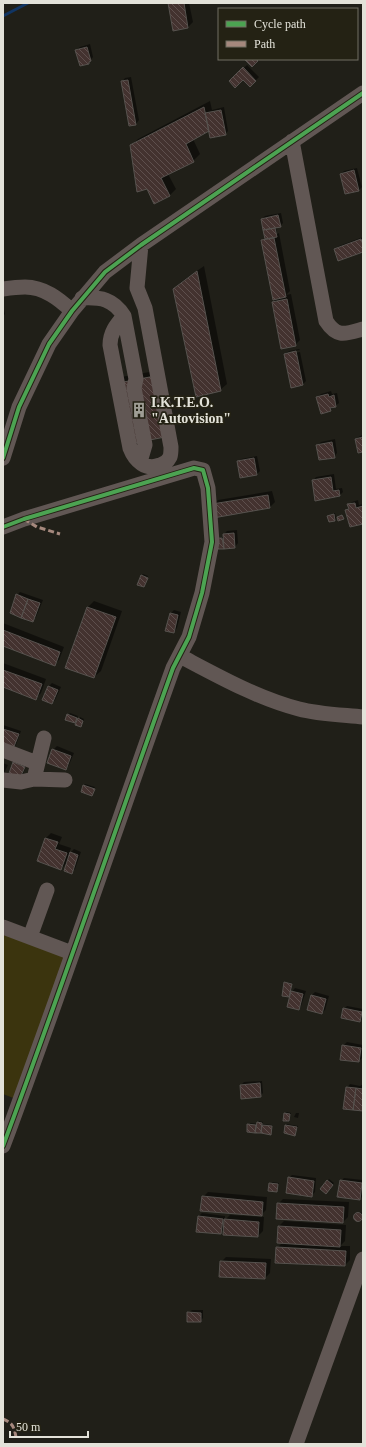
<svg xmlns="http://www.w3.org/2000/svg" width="366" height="1447" font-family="Georgia,serif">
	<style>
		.park { fill: #3b340e }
		.shadow { fill: #0007 }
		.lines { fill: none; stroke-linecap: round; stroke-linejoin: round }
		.stream { stroke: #113563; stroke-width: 3 }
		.building { fill: url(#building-back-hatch); stroke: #56524e }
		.minor { stroke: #615754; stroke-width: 15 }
		.quiet { stroke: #a5887d; stroke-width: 3; stroke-dasharray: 6 3; stroke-linecap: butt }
		.cycleway-casing { stroke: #242214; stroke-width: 6 }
		.cycleway { stroke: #4ca352; stroke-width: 4 }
		.labels { text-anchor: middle; stroke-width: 3.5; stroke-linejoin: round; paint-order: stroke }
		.poi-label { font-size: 14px; font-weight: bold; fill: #e3e2d9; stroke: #242214; text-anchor: start }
	</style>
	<defs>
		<pattern id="building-back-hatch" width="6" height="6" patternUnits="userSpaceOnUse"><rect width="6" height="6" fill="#43322f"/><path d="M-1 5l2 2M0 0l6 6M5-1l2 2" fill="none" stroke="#5e4f4d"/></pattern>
	</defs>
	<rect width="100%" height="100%" fill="#201f18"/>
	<path class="park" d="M 3,930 L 69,954 L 16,1099 L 3,1094 Z"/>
	<path class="shadow" d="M 169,3 L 189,3 L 193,22 L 188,27 L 174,30 Z
		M 90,44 L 93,57 L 88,63 L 76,50 L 80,47 Z
		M 247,65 L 259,77 L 250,86 L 243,79 L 230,81 Z
		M 131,77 L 139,120 L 136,124 L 122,82 L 125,78 Z
		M 210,101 L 212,110 L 224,107 L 228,131 L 225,134 L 209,129 L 193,139 L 200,154 L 193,161 L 168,174 L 176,189 L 170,195 L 131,146 L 138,139 Z
		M 357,168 L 362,187 L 359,190 L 345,193 L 341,174 L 344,171 Z
		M 281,213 L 283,223 L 280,226 L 276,227 L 277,234 L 279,233 L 290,291 L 286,295 L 291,294 L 300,340 L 295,345 L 273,302 L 277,298 L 262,241 L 266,237 L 262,219 L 265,216 Z
		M 363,237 L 363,251 L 335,249 L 339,246 Z
		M 204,266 L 227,384 L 220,390 L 174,289 L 181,282 Z
		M 3,305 L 5,314 L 3,316 Z
		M 299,349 L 300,350 L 288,352 L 288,354 L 300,352 L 306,381 L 303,384 L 285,354 L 289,351 Z
		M 161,370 L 171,430 L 114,384 L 121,377 Z
		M 331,391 L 332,394 L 337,393 L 339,403 L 330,410 L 317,397 L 321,394 Z
		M 363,435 L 363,451 L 356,439 L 360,436 Z
		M 335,439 L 337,453 L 334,457 L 318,445 L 321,442 Z
		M 257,456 L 260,471 L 257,474 L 241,477 L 238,462 L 241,459 Z
		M 334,474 L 336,489 L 342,488 L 343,492 L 340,495 L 313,481 L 316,477 Z
		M 272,491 L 275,502 L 270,507 L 213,505 L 218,500 Z
		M 358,500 L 359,505 L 363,504 L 363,523 L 346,511 L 349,508 L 349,505 L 352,502 Z
		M 335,513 L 336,518 L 335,520 L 329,516 Z
		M 237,530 L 238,543 L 235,547 L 225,547 L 225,546 L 223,548 L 218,537 L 224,537 L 224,534 L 227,531 Z
		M 143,574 L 148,576 L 145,585 L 142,575 Z
		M 20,592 L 43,600 L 36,617 L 32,621 L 17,595 Z
		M 94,601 L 122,611 L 101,671 L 94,677 L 88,607 Z
		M 174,610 L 181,612 L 177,628 L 174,632 L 171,613 Z
		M 3,623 L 64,647 L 59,660 L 54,665 L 3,645 Z
		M 3,663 L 46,679 L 41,693 L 36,698 L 3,686 Z
		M 52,683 L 61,687 L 55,700 L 52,703 L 49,686 Z
		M 70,713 L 78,716 L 75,722 L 68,715 Z
		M 80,717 L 84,719 L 82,724 L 79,719 Z
		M 3,725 L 21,731 L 16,745 L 13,748 L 3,745 Z
		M 57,746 L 74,753 L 69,765 L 66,769 L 53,750 Z
		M 17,760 L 27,764 L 22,776 L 14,763 Z
		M 3,763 L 8,765 L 3,775 Z
		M 85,784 L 95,787 L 93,793 L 82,791 Z
		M 51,833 L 62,837 L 59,844 L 71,848 L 69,854 L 74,849 L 81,852 L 75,869 L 71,872 L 68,862 L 61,869 L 38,860 L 46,838 Z
		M 286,982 L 292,983 L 291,993 L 295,988 L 306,991 L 301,1006 L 298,1009 L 292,993 L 289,996 L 285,983 Z
		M 315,992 L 329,996 L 325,1010 L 322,1013 L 308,1009 L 312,995 Z
		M 347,1006 L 363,1009 L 363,1018 L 360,1021 L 344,1009 Z
		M 347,1042 L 363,1045 L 362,1058 L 359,1061 L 343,1046 Z
		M 262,1081 L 263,1093 L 260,1096 L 241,1085 L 244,1082 Z
		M 350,1084 L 360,1086 L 363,1084 L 363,1110 L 347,1088 Z
		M 287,1112 L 291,1113 L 288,1120 L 285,1113 Z
		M 296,1113 L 299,1113 L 298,1118 L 294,1117 Z
		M 259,1121 L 263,1122 L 262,1124 L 272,1125 L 272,1132 L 270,1134 L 248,1131 L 250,1123 L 257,1124 Z
		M 287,1124 L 298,1126 L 295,1135 L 286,1125 Z
		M 292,1175 L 316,1178 L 315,1192 L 311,1196 L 289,1178 Z
		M 344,1178 L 363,1180 L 363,1196 L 360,1199 L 341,1181 Z
		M 329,1179 L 334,1183 L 326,1192 L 321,1189 Z
		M 272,1182 L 279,1183 L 276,1191 L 269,1190 Z
		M 208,1192 L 267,1197 L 266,1210 L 261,1215 L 203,1197 Z
		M 283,1199 L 349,1202 L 348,1217 L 343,1222 L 278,1204 Z
		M 358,1212 L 363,1213 L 362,1218 L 359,1221 L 355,1217 Z
		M 202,1213 L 225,1216 L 225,1220 L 230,1215 L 264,1217 L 263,1231 L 258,1236 L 224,1229 L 220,1233 L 198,1217 Z
		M 284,1221 L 346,1225 L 345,1241 L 340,1246 L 350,1246 L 350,1260 L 345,1265 L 277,1248 L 283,1242 L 279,1226 Z
		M 226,1257 L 271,1259 L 270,1273 L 265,1278 L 221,1262 Z
		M 192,1310 L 203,1310 L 203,1318 L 200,1321 L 188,1313 Z"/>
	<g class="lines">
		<path class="stream" d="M 3,16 L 28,3"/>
	</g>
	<path class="building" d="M 168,3 L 184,3 L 188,28 L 173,31 Z
		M 87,47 L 91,61 L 89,62 L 89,64 L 80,66 L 75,50 Z
		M 246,59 L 256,59 L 258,61 L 252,67 L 245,60 Z
		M 243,67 L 256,81 L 250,87 L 243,80 L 235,88 L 229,81 Z
		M 128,80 L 136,125 L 129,126 L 121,81 Z
		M 204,107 L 209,131 L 186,144 L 194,162 L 161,178 L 170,196 L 154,204 L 147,189 L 137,192 L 130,145 Z
		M 221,110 L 226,135 L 210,138 L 205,113 Z
		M 354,170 L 359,191 L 345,194 L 340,174 Z
		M 278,215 L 281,227 L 263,230 L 261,219 Z
		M 275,228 L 277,237 L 265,239 L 263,230 Z
		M 274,238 L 286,297 L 273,300 L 261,240 Z
		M 361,239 L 363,245 L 363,252 L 338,261 L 334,249 Z
		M 197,271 L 221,391 L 196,397 L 173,289 Z
		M 287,299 L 296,346 L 281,349 L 272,302 Z
		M 296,351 L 303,385 L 291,388 L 284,354 Z
		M 155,376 L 165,437 L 124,445 L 113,384 Z
		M 328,394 L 329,397 L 334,395 L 336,407 L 330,408 L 331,411 L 321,414 L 316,397 Z
		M 363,437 L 363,452 L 358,453 L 355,439 Z
		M 332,442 L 335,458 L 319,460 L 316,445 Z
		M 254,458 L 257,475 L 240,478 L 237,461 Z
		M 331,477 L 333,491 L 339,490 L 340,496 L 315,501 L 312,480 Z
		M 268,495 L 270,508 L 213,518 L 212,504 Z
		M 355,503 L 356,508 L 363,506 L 363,524 L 350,527 L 345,510 L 349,509 L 347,504 Z
		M 334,514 L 335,521 L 329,522 L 327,516 Z
		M 342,515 L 344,519 L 338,521 L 337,517 Z
		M 234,533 L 235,548 L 224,549 L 223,534 Z
		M 215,538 L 222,538 L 224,549 L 215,549 Z
		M 141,575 L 148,578 L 144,587 L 137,585 Z
		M 16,594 L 28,599 L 21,618 L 10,613 Z
		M 28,599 L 40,603 L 33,622 L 21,618 Z
		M 87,607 L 116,617 L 94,678 L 65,668 Z
		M 170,613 L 178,615 L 174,633 L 165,631 Z
		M 3,630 L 60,652 L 55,666 L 3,646 Z
		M 3,670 L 42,684 L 36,700 L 3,687 Z
		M 48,686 L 58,690 L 52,704 L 42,700 Z
		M 67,714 L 77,718 L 75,723 L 65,720 Z
		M 78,718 L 83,721 L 81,727 L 75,725 Z
		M 3,729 L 19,734 L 13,749 L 3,746 Z
		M 52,749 L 71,756 L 66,770 L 47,763 Z
		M 13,762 L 25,767 L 19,780 L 8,776 Z
		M 83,785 L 95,789 L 92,796 L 81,792 Z
		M 45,838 L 58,842 L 55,849 L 67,853 L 61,870 L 37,861 Z
		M 70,852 L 78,855 L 72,874 L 64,871 Z
		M 284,982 L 292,984 L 289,997 L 282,996 Z
		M 291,991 L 303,994 L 299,1010 L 287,1007 Z
		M 311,995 L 326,999 L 322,1014 L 307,1010 Z
		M 343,1008 L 362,1012 L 360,1022 L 341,1018 Z
		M 342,1045 L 361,1048 L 359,1062 L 340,1060 Z
		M 260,1083 L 261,1097 L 241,1099 L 240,1085 Z
		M 346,1087 L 356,1088 L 353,1110 L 343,1109 Z
		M 356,1088 L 363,1089 L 363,1111 L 353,1110 Z
		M 284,1113 L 290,1114 L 289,1121 L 283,1121 Z
		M 257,1122 L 262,1123 L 261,1133 L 255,1133 Z
		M 247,1124 L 256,1125 L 255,1133 L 247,1132 Z
		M 262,1125 L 272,1126 L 271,1135 L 261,1133 Z
		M 285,1125 L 297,1127 L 295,1136 L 284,1133 Z
		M 288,1177 L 314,1181 L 312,1197 L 286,1193 Z
		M 327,1180 L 333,1185 L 326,1194 L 320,1189 Z
		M 340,1180 L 362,1183 L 360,1200 L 337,1197 Z
		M 269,1183 L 278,1184 L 277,1192 L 268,1191 Z
		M 202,1196 L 263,1202 L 262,1216 L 200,1211 Z
		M 277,1203 L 344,1207 L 343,1223 L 276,1219 Z
		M353.5 1217a4.5 4.5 0 1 1 9 0a4.5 4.5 0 1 1-9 0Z
		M 198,1216 L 223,1219 L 221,1234 L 196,1232 Z
		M 224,1219 L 259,1222 L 258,1237 L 223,1235 Z
		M 278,1226 L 341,1230 L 340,1247 L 277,1243 Z
		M 276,1247 L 346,1251 L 345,1266 L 275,1263 Z
		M 220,1261 L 266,1263 L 265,1279 L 219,1277 Z
		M 187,1312 L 201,1313 L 201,1322 L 187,1322 Z"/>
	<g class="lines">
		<path class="minor" d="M 292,141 L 326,321 C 337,338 345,334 363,329
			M 3,289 C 10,288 18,287 25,287 C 44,287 59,299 72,311
			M 82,298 C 101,297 113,299 124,316 L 136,379 L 134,388 L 145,445 L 140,462
			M 124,316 C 116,325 110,333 110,345 L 130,448 C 135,461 146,471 160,465 C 164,464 168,461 170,457 C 171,454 171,450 171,447 L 145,308 L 137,288 L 141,245
			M 3,458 L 19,407 L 49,344 L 72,311 L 105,272 L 141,245 L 363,93
			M 3,527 L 24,519 L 194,468 L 203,470 L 208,488 L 212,542 L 202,593 L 189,637 L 173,668 C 116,827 62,988 3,1146
			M 180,656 C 218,676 257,698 299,709 C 317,714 344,715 363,717
			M 3,750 L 37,763
			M 34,779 L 44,738
			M 3,780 L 21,782 L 34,779 L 65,780
			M 3,927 L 72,953
			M 30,937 L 47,890
			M 296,1444 L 363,1259"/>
		<path class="quiet" d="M 24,519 L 37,527 L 60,534
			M 3,1419 C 13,1423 14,1427 16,1437"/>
		<defs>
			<path id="cycleway" d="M 3,458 L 19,407 L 49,344 L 72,311 L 105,272 L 141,245 L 363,93
				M 3,527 L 24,519 L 194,468 L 203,470 L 208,488 L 212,542 L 202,593 L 189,637 L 173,668 C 116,827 62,988 3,1146"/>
		</defs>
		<use href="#cycleway" class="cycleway-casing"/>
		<use href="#cycleway" class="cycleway"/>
	</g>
	<defs>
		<symbol id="building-bare" viewBox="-9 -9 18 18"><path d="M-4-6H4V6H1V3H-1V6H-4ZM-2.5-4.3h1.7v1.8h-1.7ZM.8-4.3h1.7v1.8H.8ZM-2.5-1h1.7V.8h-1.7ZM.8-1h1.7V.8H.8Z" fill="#9f9e95" stroke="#242214" stroke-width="2.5" paint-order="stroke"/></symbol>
	</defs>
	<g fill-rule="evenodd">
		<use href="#building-bare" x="128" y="399" width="22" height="22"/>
	</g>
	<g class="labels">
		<g class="poi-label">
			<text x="151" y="407">I.Κ.Τ.Ε.Ο.<tspan x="151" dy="16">"Autovision"</tspan></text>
		</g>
	</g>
	<rect width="366" height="1447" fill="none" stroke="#e3e2d9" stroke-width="8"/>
	<rect x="218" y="8" width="140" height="52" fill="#242214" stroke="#706f63"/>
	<rect x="226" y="21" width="20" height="6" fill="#4ca352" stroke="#706f63"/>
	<text x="254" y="28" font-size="12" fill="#e3e2d9">Cycle path</text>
	<rect x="226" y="41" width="20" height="6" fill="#a5887d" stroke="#706f63"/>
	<text x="254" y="48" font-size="12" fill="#e3e2d9">Path</text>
	<path d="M10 1431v6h78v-6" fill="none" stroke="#e3e2d9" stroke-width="2"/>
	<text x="16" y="1431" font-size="12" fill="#e3e2d9" stroke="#242214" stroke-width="3" paint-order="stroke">50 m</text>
</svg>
